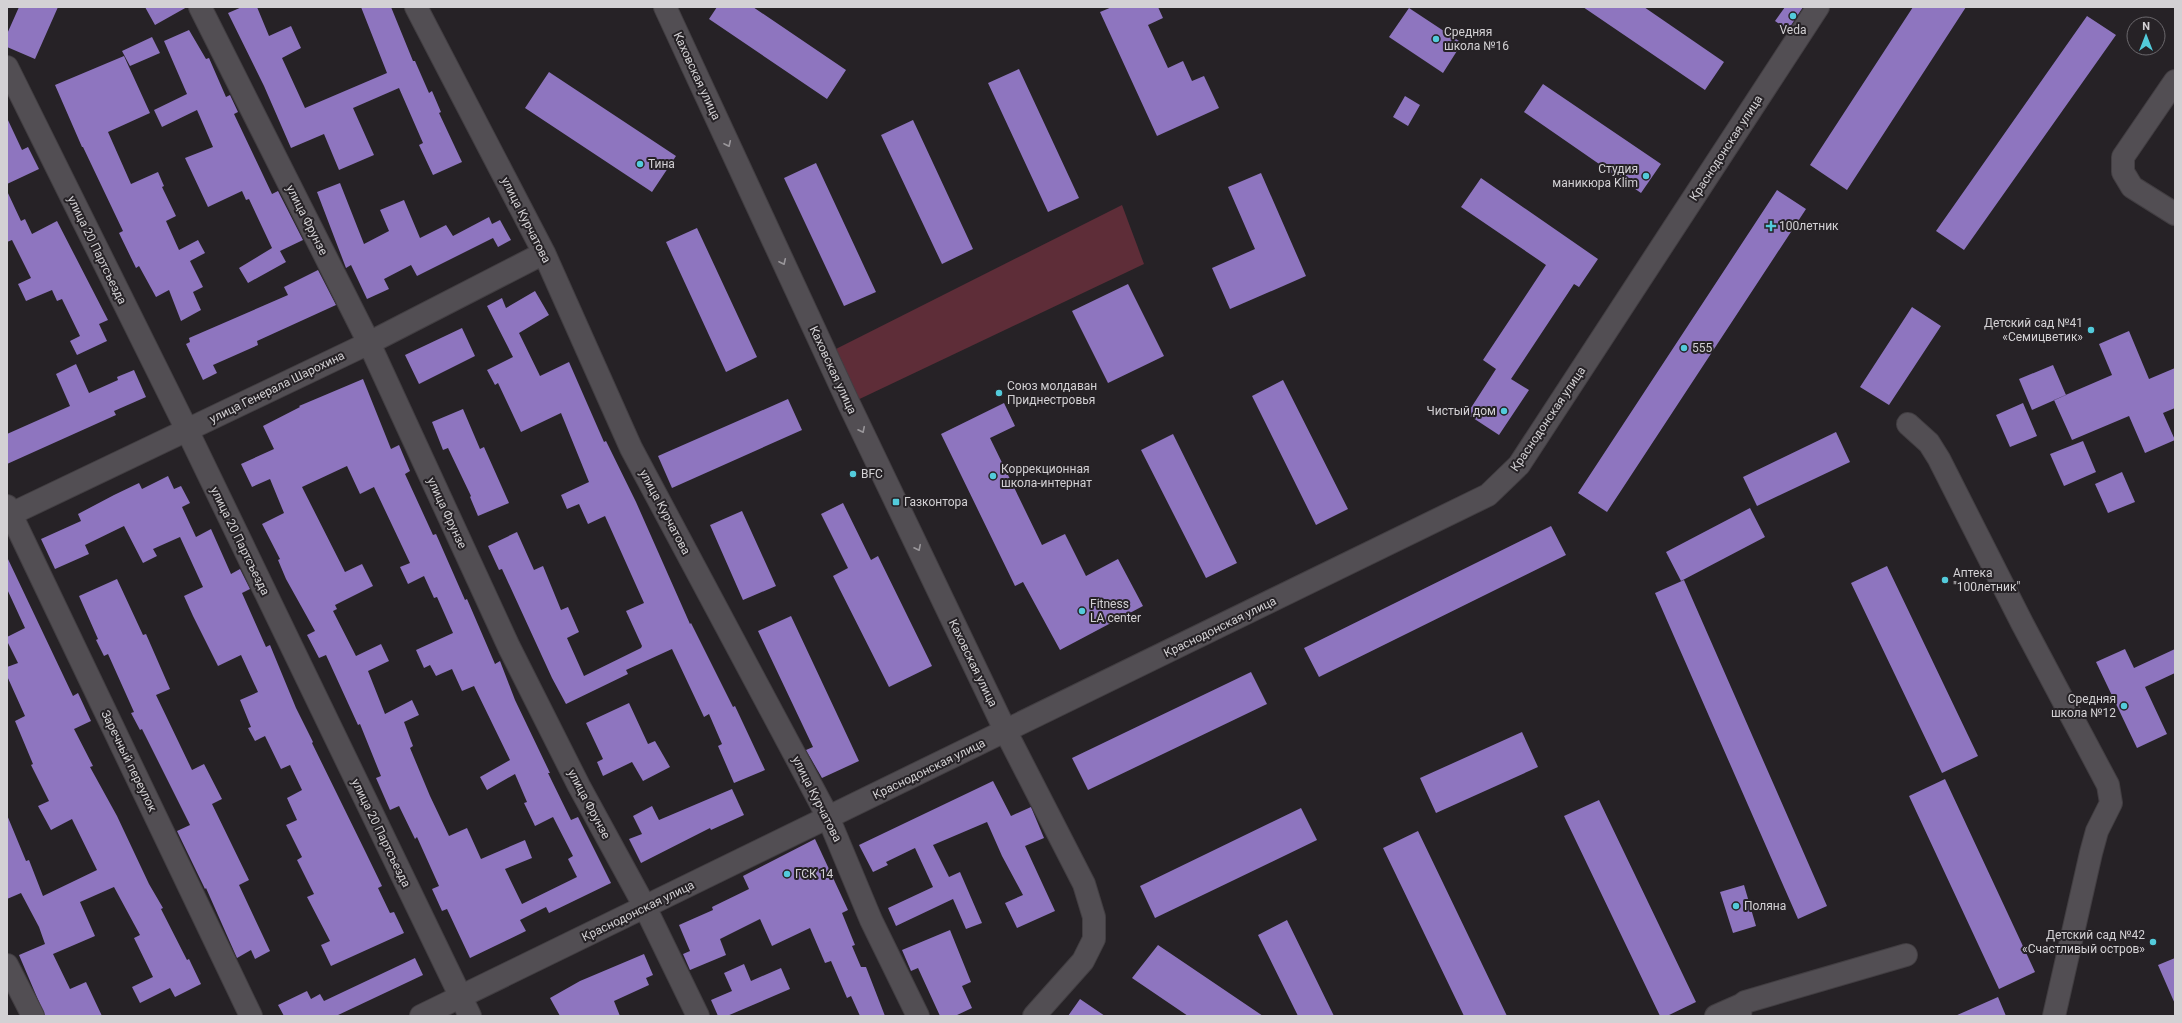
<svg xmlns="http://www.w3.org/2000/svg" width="2182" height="1023" font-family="Roboto,sans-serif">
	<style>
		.green { fill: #5e2d38 }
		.building { fill: #8e75bf; fill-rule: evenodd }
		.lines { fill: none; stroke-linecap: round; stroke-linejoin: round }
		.minor-casing { stroke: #423e42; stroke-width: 24 }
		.minor { stroke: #524e53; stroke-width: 22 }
		.oneway { stroke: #99969a }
		.poi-dot { fill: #53cbdb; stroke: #262226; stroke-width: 1.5 }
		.labels { text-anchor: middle; stroke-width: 4; stroke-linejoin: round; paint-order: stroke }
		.poi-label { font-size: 12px; fill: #d3d1d4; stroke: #262226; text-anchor: start }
		.street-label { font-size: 12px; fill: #d3d1d4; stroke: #262226 }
	</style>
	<rect width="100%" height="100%" fill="#262226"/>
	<path class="green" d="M 1122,205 L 1144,264 L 849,404 L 826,354 Z"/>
	<path class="building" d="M 19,7 L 58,7 L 35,59 L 7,47 L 7,34 Z
		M 145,7 L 187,7 L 155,25 Z
		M 242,7 L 257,7 L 269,36 L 291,26 L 301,48 L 282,58 L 305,108 L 387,73 L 361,7 L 391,7 L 413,61 L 415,61 L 429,93 L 432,91 L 441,112 L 439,113 L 462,162 L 433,175 L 419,145 L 423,143 L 399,88 L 353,108 L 374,155 L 339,170 L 324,134 L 291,148 L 264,86 L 228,13 Z
		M 717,7 L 753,7 L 846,70 L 827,99 L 709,19 Z
		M 1112,7 L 1158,7 L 1163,18 L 1148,25 L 1168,68 L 1183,61 L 1192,81 L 1204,76 L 1219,108 L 1157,136 L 1100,12 Z
		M 1583,7 L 1644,7 L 1724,62 L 1705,90 Z
		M 1785,7 L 1803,7 L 1788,30 L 1775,21 Z
		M 1913,7 L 1966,7 L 1847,190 L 1810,165 Z
		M 1409,8 L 1462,43 L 1443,73 L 1389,37 Z
		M 2087,16 L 2116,35 L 1964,250 L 1936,231 Z
		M 189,30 L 206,59 L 209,58 L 226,97 L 230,95 L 238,112 L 234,114 L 272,194 L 278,191 L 303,240 L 280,251 L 286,262 L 248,283 L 239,268 L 272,248 L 249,199 L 246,200 L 242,191 L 208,207 L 185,158 L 213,147 L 197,110 L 162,127 L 154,110 L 187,94 L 164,41 Z
		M 152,37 L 160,53 L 130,66 L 122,51 Z
		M 124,56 L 150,113 L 108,132 L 131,184 L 158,172 L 164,186 L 162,187 L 176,216 L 166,221 L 179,250 L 198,240 L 205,253 L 190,261 L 203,287 L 193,292 L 201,310 L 181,321 L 169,290 L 156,297 L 139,266 L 136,268 L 119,233 L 123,231 L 83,147 L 82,147 L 55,85 Z
		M 1019,69 L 1079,198 L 1048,212 L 988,83 Z
		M 549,72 L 676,156 L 652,192 L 525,108 Z
		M 1543,84 L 1661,164 L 1641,193 L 1524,112 Z
		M 1405,96 L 1420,105 L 1408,126 L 1393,117 Z
		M 7,118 L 22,150 L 28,147 L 39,169 L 7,184 Z
		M 913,120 L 973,249 L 942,264 L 881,135 Z
		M 816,163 L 876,292 L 844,306 L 784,178 Z
		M 1261,173 L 1306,276 L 1230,309 L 1212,268 L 1255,249 L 1228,187 Z
		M 1481,178 L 1598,259 L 1579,287 L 1574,284 L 1511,379 L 1529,390 L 1499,435 L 1467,414 L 1496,369 L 1483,360 L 1546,265 L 1461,207 Z
		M 340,183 L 364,244 L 389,231 L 380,210 L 404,200 L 420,238 L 446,225 L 453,236 L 489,217 L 492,224 L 500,220 L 511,240 L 498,247 L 493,238 L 417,276 L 411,265 L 384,279 L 389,289 L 367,299 L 351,265 L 346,268 L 317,192 Z
		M 1777,190 L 1806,209 L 1607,512 L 1578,493 Z
		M 7,191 L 21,221 L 25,219 L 32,234 L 57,221 L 108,320 L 99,324 L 107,341 L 77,355 L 70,341 L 80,336 L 62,299 L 57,301 L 52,290 L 26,301 L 18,284 L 31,278 L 12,240 L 7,242 Z
		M 697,228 L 757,357 L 726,372 L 666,242 Z
		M 318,270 L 336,305 L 257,341 L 258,345 L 213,365 L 217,373 L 203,380 L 186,344 L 190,342 L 189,338 L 288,295 L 284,287 Z
		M 1128,284 L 1164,356 L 1108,383 L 1072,311 Z
		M 535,291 L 549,315 L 519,333 L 540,376 L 569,362 L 604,442 L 606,441 L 636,502 L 690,624 L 691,623 L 733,707 L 735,706 L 765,770 L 734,783 L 718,746 L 722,744 L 709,714 L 704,717 L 672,649 L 626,670 L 628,674 L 566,704 L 552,678 L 502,569 L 499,570 L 488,546 L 517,532 L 534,570 L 543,566 L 561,610 L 568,607 L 579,632 L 567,638 L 584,676 L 641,648 L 642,646 L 626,611 L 644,603 L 605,516 L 588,524 L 579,504 L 567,509 L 561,495 L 589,482 L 561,413 L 521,432 L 498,383 L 495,385 L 487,370 L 513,357 L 487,306 L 502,298 L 506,308 Z
		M 1912,307 L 1941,326 L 1889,405 L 1860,387 Z
		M 462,328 L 475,356 L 419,384 L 405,355 Z
		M 2129,331 L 2149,379 L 2175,368 L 2175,408 L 2163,413 L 2175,440 L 2145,453 L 2129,416 L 2072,440 L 2054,400 L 2112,375 L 2099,344 Z
		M 76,364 L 89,393 L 118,380 L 117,377 L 134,370 L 146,397 L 114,411 L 116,415 L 7,464 L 7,434 L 70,406 L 56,374 Z
		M 2053,365 L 2066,395 L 2032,410 L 2019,379 Z
		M 363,379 L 391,449 L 399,445 L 410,471 L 405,474 L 433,535 L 436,534 L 465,600 L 467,599 L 495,664 L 500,661 L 515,700 L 550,773 L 548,773 L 571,820 L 578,817 L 611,883 L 549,913 L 546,907 L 520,920 L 526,931 L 470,958 L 447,909 L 442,911 L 432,889 L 439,886 L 417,837 L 415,839 L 399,806 L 390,810 L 376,778 L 381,776 L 360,724 L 358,725 L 326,655 L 319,658 L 307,635 L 315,631 L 286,579 L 278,560 L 280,559 L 262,524 L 284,513 L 270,479 L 252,487 L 241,464 L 274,449 L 263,426 L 300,407 L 299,406 ZM 347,466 L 360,494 L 374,487 L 410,563 L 400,567 L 408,584 L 424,576 L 434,598 L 437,597 L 453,633 L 416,650 L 424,668 L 430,665 L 436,676 L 452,669 L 462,691 L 474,686 L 510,760 L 480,777 L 487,790 L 515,774 L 527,802 L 524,803 L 535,826 L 553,817 L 573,856 L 568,859 L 577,877 L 522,904 L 505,869 L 532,858 L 525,840 L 481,859 L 467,828 L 449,836 L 430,796 L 410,748 L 413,746 L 404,722 L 419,715 L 412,700 L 385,714 L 368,671 L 389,661 L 381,644 L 356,656 L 333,611 L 337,609 L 335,605 L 373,586 L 362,564 L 345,572 L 302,487 Z
		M 1283,380 L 1348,509 L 1316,525 L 1252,396 Z
		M 788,399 L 802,430 L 672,488 L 658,456 Z
		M 1004,403 L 1015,426 L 990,438 L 1042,545 L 1065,534 L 1086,576 L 1118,559 L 1143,606 L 1060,650 L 1023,582 L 1015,586 L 941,434 Z
		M 2023,403 L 2037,436 L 2010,447 L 1996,415 Z
		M 463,409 L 480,449 L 484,447 L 509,503 L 478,516 L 470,497 L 471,496 L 448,448 L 443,450 L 432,422 Z
		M 1836,432 L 1850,462 L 1757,506 L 1743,477 Z
		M 1173,434 L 1237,563 L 1206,578 L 1141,450 Z
		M 2083,441 L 2096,472 L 2064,486 L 2050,454 Z
		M 2122,472 L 2135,502 L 2108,513 L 2095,484 Z
		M 168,476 L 174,489 L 181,486 L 190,503 L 182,507 L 196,537 L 211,529 L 231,574 L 240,569 L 250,589 L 242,593 L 266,647 L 270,645 L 296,708 L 313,742 L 312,743 L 366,853 L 382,886 L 378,888 L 390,913 L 394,912 L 404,933 L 331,966 L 321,945 L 330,941 L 307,897 L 314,894 L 297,860 L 302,857 L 286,825 L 297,820 L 287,798 L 302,790 L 290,765 L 281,769 L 265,736 L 255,741 L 248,728 L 251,727 L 240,700 L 258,692 L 241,655 L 218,666 L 193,616 L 184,596 L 203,587 L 180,537 L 153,549 L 157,556 L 143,563 L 124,526 L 85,545 L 89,554 L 55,569 L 41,539 L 81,521 L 78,514 L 114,495 L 139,483 L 142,489 Z
		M 843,503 L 871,560 L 878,556 L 932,666 L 889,687 L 833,576 L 848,568 L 821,514 Z
		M 1750,508 L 1765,537 L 1681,581 L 1666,552 Z
		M 742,511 L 776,586 L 743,600 L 710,525 Z
		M 1551,526 L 1566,555 L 1319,677 L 1304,648 Z
		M 7,557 L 73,696 L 78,693 L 91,721 L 74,729 L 93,766 L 90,767 L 117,816 L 149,884 L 163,908 L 161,909 L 187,960 L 189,959 L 201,984 L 175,997 L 170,988 L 140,1003 L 132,987 L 153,977 L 134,938 L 140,935 L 114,887 L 80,902 L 95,936 L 53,954 L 70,989 L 86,982 L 102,1016 L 45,1016 L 19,955 L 45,944 L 39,927 L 21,893 L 7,899 L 7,815 L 26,861 L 29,860 L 43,896 L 97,870 L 72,819 L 51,830 L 38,806 L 49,801 L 31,765 L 33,764 L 15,721 L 25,716 L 7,676 L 7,667 L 18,663 L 7,641 L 7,637 L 25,628 L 7,589 Z
		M 1887,566 L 1978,756 L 1942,773 L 1851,583 Z
		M 117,579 L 143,635 L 146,634 L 170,689 L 156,695 L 192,770 L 204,764 L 222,799 L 212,804 L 249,880 L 239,885 L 270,951 L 255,959 L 251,950 L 237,958 L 206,888 L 205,889 L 177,831 L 190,825 L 142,729 L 140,730 L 131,713 L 134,712 L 108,654 L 104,656 L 96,640 L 98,639 L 79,596 Z
		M 1684,580 L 1827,906 L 1798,919 L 1655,593 Z
		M 791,616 L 859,761 L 822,778 L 806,750 L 813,747 L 758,631 Z
		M 2125,649 L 2134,668 L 2175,649 L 2175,673 L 2145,687 L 2167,734 L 2137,748 L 2096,662 Z
		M 1251,672 L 1267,704 L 1088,790 L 1072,758 Z
		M 629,703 L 648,744 L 655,741 L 670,767 L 643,781 L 632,762 L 603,776 L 597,762 L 603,759 L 586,723 Z
		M 1522,732 L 1538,767 L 1436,813 L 1420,778 Z
		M 1945,779 L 2035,972 L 1999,989 L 1909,796 Z
		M 993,781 L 1011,816 L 1031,807 L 1044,838 L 1025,846 L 1055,911 L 1017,928 L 1005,903 L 1023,895 L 1002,856 L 987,822 L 933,845 L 949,877 L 960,872 L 982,923 L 966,929 L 953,899 L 896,926 L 888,908 L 933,887 L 915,848 L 886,862 L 888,865 L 873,872 L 859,845 Z
		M 732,789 L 744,815 L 711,830 L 710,828 L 641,863 L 629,839 L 642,834 L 633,816 L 652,806 L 659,820 Z
		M 1599,800 L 1696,1002 L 1667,1016 L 1660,1016 L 1564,816 Z
		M 1301,808 L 1317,840 L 1155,918 L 1140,886 Z
		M 1418,831 L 1507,1016 L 1464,1016 L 1383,848 Z
		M 815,839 L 848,910 L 842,913 L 855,945 L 852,946 L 861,967 L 866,967 L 885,1016 L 860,1016 L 851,996 L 847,998 L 831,961 L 825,963 L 810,928 L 772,946 L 760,919 L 720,939 L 726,955 L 690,970 L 683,954 L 690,951 L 679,925 L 713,910 L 712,907 L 749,889 L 743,876 Z
		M 1744,885 L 1756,926 L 1733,933 L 1720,892 Z
		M 1287,920 L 1334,1016 L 1298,1016 L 1258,935 Z
		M 950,930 L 971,982 L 962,986 L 972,1008 L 955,1016 L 940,1016 L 918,968 L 911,971 L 902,950 Z
		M 1158,945 L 1263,1016 L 1188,1016 L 1132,978 Z
		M 644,954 L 653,975 L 646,978 L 649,985 L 614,1001 L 620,1016 L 560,1016 L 550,998 L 580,981 Z
		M 415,958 L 423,975 L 336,1016 L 284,1016 L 278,1005 L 307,991 L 311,999 L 320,994 L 324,1001 Z
		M 2175,958 L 2175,1004 L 2158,965 Z
		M 744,964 L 751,981 L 781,968 L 790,989 L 727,1016 L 718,1016 L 711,1000 L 732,991 L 724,973 Z
		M 1998,997 L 2006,1016 L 1955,1016 Z
		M 1080,999 L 1105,1016 L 1068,1016 Z"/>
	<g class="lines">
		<defs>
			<path id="minor" d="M 200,7 L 369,343 L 509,647 L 579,786 L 645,907 L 698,1016
				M 416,7 L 544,253 L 631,448 L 828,817 L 871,920 L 918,1016
				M 665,7 L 849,404 L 1006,732 L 1084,884 L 1094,917 L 1094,939 L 1083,961 L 1034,1016
				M 7,67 L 187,430 L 470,1016
				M 2175,81 L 2123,157 L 2123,172 L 2132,187 L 2175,214
				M 1908,424 L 1929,443 L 1939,459 L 2022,623 L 2108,785 L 2111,803 L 2097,831 L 2091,853 L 2054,1016
				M 7,506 L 251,1016
				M 7,516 L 369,343 L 544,253
				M 7,965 L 33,1016
				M 421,1016 L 1488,495 L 1519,465 L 1818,7
				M 1716,1016 L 1741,1005
				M 1740,1016 L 1741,1005 L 1745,1002 L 1906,955"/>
		</defs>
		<use href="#minor" class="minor-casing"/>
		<use href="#minor" class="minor"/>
	</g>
	<defs><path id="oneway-chevron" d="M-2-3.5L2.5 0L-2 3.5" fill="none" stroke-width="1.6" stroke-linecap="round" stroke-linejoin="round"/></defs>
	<g class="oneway">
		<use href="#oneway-chevron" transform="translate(728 144) rotate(65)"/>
		<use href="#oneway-chevron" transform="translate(783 262) rotate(65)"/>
		<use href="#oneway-chevron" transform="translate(862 430) rotate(64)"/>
		<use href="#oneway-chevron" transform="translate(918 548) rotate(64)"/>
	</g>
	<g class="poi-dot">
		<circle cx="1793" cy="16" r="4"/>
		<circle cx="1436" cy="39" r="4"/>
		<circle cx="640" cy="164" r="4"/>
		<circle cx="1646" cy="176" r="4"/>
		<path d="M1769 220h4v4h4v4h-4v4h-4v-4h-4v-4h4z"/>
		<circle cx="2091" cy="330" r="4"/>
		<circle cx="1684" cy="348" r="4"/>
		<circle cx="999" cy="393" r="4"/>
		<circle cx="1504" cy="411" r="4"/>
		<circle cx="853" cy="474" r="4"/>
		<circle cx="993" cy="476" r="4"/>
		<rect x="892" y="498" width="8" height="8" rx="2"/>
		<circle cx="1945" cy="580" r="4"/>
		<circle cx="1082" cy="611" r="4"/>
		<circle cx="2124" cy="706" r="4"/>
		<circle cx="787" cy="874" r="4"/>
		<circle cx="1736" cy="906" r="4"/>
		<circle cx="2153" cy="942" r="4"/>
	</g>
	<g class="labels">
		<g class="poi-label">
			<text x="1793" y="34" text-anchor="middle">Veda</text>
			<text x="1444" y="36">Средняя<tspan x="1444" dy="14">школа №16</tspan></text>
			<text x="648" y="168">Тина</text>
			<text x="1638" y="173" text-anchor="end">Студия<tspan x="1638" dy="14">маникюра Klim</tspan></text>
			<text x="1779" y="230">100летник</text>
			<text x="2083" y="327" text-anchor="end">Детский сад №41<tspan x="2083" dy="14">«Семицветик»</tspan></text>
			<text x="1692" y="352">555</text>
			<text x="1007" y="390">Союз молдаван<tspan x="1007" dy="14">Приднестровья</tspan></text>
			<text x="1496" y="415" text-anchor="end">Чистый дом</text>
			<text x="1001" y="473">Коррекционная<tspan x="1001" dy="14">школа-интернат</tspan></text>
			<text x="861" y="478">BFC</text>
			<text x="904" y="506">Газконтора</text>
			<text x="1953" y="577">Аптека<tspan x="1953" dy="14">"100летник"</tspan></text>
			<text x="1090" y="608">Fitness<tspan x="1090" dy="14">LA center</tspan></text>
			<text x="2116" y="703" text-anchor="end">Средняя<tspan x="2116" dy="14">школа №12</tspan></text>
			<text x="795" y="878">ГСК 14</text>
			<text x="1744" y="910">Поляна</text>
			<text x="2145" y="939" text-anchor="end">Детский сад №42<tspan x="2145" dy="14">«Счастливый остров»</tspan></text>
		</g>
		<g class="street-label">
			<text transform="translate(697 76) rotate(65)" y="4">Каховская улица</text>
			<text transform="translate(1726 148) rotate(-57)" y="4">Краснодонская улица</text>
			<text transform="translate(307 220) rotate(63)" y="4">улица Фрунзе</text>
			<text transform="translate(526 220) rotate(63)" y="4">улица Курчатова</text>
			<text transform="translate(97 250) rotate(64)" y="4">улица 20 Партсъезда</text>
			<text transform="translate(833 370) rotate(65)" y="4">Каховская улица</text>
			<text transform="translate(277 387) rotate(-26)" y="4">улица Генерала Шарохина</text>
			<text transform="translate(1548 419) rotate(-56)" y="4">Краснодонская улица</text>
			<text transform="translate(665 512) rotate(62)" y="4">улица Курчатова</text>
			<text transform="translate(447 513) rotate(65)" y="4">улица Фрунзе</text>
			<text transform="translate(240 541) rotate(64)" y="4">улица 20 Партсъезда</text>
			<text transform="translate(1220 627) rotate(-26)" y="4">Краснодонская улица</text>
			<text transform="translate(973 663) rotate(64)" y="4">Каховская улица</text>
			<text transform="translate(129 761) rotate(64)" y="4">Заречный переулок</text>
			<text transform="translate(929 769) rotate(-26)" y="4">Краснодонская улица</text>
			<text transform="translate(817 799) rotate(63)" y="4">улица Курчатова</text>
			<text transform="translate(589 804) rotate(62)" y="4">улица Фрунзе</text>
			<text transform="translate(381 833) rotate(64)" y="4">улица 20 Партсъезда</text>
			<text transform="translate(638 911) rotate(-26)" y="4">Краснодонская улица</text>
		</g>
	</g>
	<rect width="2182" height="1023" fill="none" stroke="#d3d1d4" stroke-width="16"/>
	<g transform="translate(2146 36)"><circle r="19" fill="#262226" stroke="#6b686c"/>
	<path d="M0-3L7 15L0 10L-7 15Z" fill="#53cbdb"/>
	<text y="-6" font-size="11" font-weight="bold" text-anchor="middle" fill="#d3d1d4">N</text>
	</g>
</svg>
